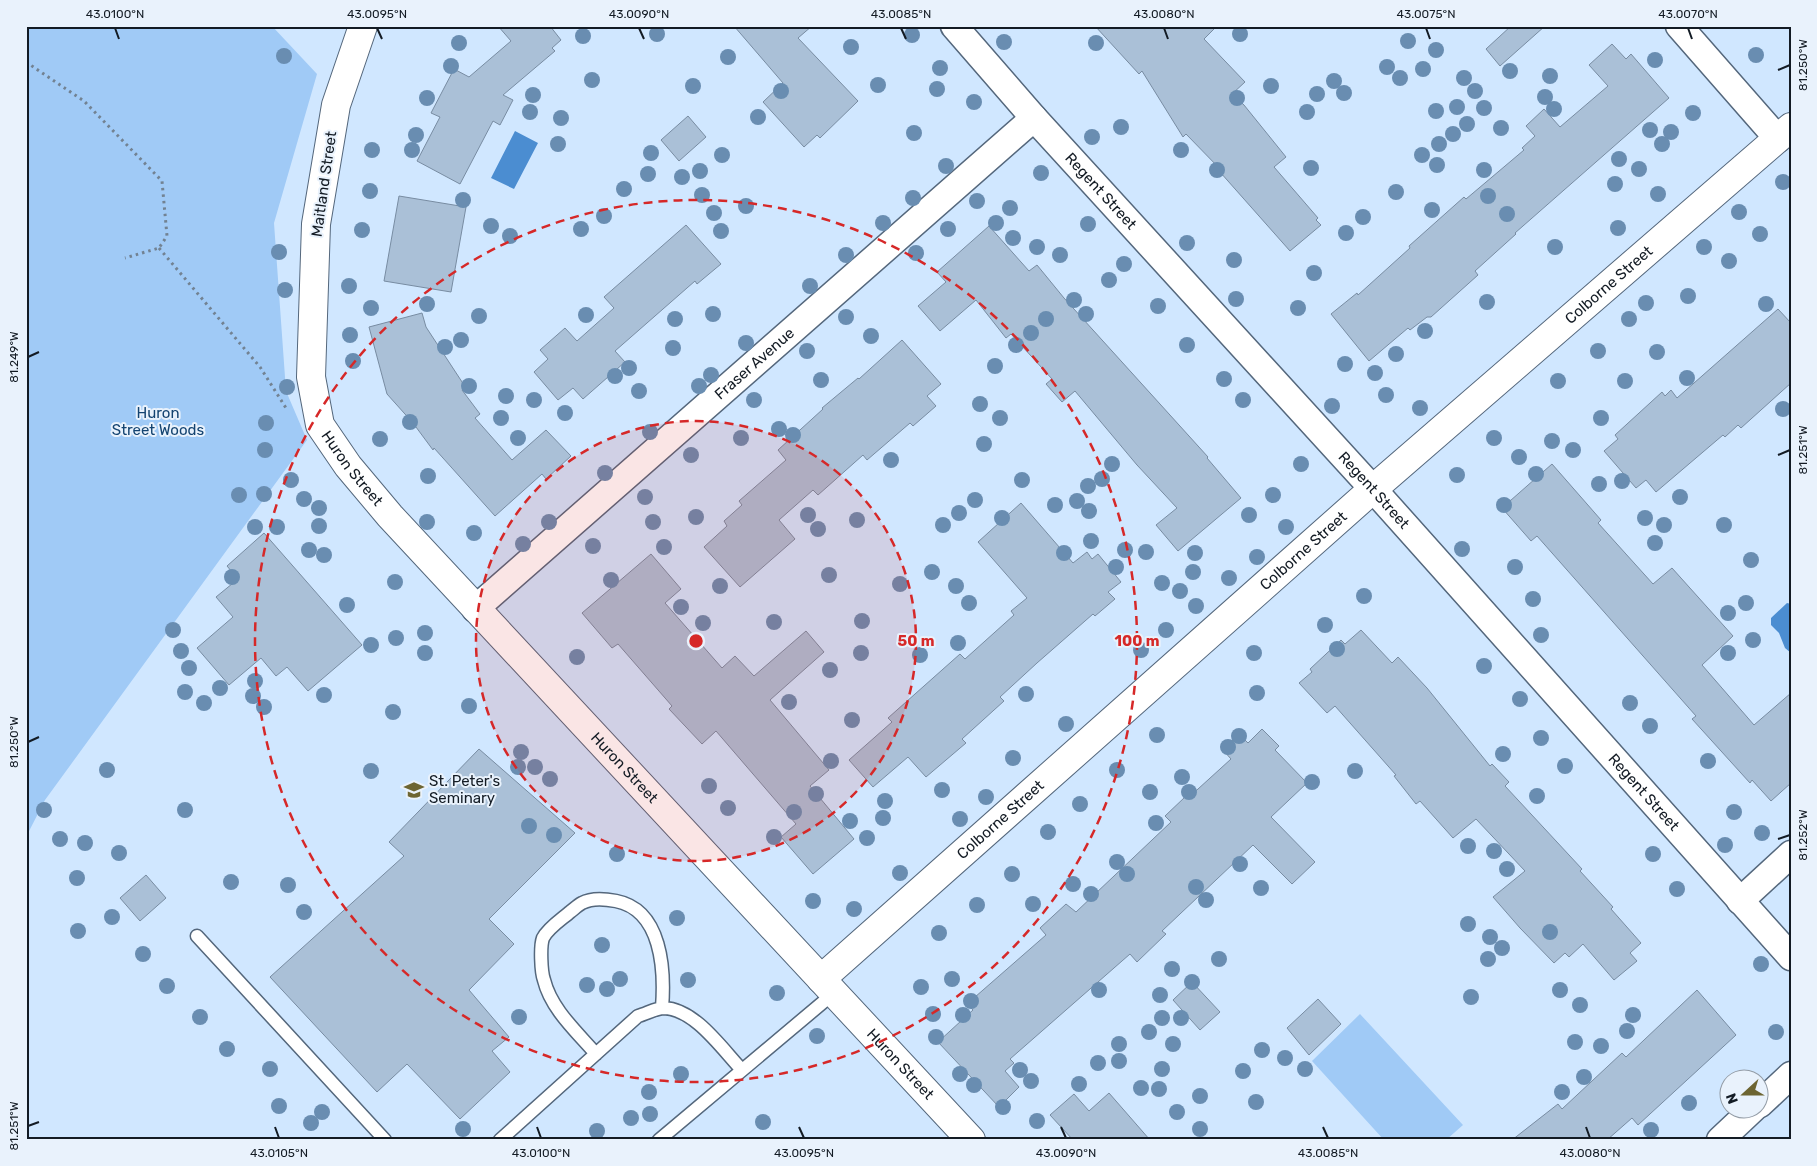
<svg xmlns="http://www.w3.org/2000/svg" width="1817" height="1166" font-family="Rubik,sans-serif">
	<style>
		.green { fill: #a0caf6 }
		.water { fill: #4b8dd1 }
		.building { fill: #aac0d7; stroke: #788ca2 }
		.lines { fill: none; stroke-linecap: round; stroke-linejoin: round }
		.lane-casing { stroke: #54677c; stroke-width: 15 }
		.street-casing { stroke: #54677c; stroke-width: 29 }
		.secondary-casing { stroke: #54677c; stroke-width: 30 }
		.path { stroke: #728292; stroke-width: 3; stroke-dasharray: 2.5 4; stroke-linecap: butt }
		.lane { stroke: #fff; stroke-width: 12 }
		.street { stroke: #fff; stroke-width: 26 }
		.secondary { stroke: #fff; stroke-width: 28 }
		.tree { fill: #698db1 }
		.ticks { fill: none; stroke: #131b24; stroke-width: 2 }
		.ring { fill: none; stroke: #d62828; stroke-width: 2.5; stroke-dasharray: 9 6 }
		.labels { text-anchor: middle; stroke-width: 4; stroke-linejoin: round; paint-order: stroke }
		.street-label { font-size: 15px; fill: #131b24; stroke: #e9f2fc }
		.park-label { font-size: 15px; fill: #144471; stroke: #e9f2fc }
		.poi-label { font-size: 15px; fill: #131b24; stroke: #e9f2fc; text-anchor: start }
		.centre { fill: #d62828; stroke: #e9f2fc; stroke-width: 2.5 }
		.ring-label { font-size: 15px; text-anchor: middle; font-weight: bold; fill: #d62828; stroke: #e9f2fc; stroke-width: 4; stroke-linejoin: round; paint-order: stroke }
		.neatline { fill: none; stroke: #131b24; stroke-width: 2 }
		.ticks-label { font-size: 12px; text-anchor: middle; fill: #131b24 }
	</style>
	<rect width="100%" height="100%" fill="#d0e7ff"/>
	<path class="green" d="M 26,26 L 272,26 L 317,74 L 274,223 L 286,391 L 307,440 L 45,800 L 26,837 Z
		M 1360,1014 L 1463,1125 L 1446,1140 L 1384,1140 L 1312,1061 Z"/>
	<path class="water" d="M 515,131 L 538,143 L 514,189 L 491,178 Z
		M 1787,603 L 1791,604 L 1791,653 L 1785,648 L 1779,633 L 1771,625 L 1771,618 Z"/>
	<path class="building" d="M 498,26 L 550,26 L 561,40 L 552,48 L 555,51 L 503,95 L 513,100 L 500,125 L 493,121 L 460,184 L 417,161 L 440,117 L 431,113 L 454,69 L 469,77 L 511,41 Z
		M 734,26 L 812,26 L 798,38 L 858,101 L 820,138 L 817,135 L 804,147 L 763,102 L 783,83 Z
		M 1095,26 L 1217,26 L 1204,39 L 1245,82 L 1232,94 L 1244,105 L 1286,157 L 1274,167 L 1318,218 L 1316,220 L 1321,225 L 1290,251 L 1220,172 L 1221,170 L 1186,134 L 1183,137 L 1142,71 L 1139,74 Z
		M 1511,26 L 1545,26 L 1500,66 L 1486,49 Z
		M 1612,44 L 1626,59 L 1631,54 L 1669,98 L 1515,233 L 1516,234 L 1475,271 L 1478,275 L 1431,317 L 1427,317 L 1410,330 L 1408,328 L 1369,361 L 1331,314 L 1357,293 L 1358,295 L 1410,248 L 1409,246 L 1464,197 L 1466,199 L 1524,150 L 1522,148 L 1535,136 L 1526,126 L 1544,109 L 1560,127 L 1608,86 L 1589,65 Z
		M 688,116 L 706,137 L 679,161 L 661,140 Z
		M 399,196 L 466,207 L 451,292 L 384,281 Z
		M 686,225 L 721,264 L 697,284 L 695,281 L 615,351 L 625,362 L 583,399 L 573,388 L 558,400 L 534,372 L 548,359 L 540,350 L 565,328 L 577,341 L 614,308 L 604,297 Z
		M 989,226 L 1029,271 L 1037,265 L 1064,298 L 1208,457 L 1207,458 L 1241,498 L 1178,551 L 1156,525 L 1177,508 L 1137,465 L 1075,391 L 1062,402 L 1046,384 L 1052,379 L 1011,334 L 1006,338 L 976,300 L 940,331 L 918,306 L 946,282 L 937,272 Z
		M 1778,309 L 1791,323 L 1791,383 L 1741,428 L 1738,425 L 1725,437 L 1723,435 L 1656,492 L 1646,480 L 1636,488 L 1604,451 L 1618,439 L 1615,435 L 1662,392 L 1665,396 L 1671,390 L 1677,398 Z
		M 422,313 L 426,327 L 466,388 L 462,390 L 480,414 L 475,418 L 512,460 L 546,430 L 571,456 L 546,479 L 542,474 L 495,516 L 434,448 L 433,450 L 413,423 L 387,394 L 369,327 Z
		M 902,340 L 941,384 L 927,396 L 936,406 L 913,426 L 910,423 L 867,460 L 863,455 L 818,495 L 813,490 L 779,520 L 795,539 L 740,587 L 704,547 L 727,526 L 724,521 L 742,505 L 739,501 L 786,460 L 778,450 L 823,409 L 822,408 L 858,378 L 859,379 Z
		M 1552,464 L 1601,520 L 1598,523 L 1653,584 L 1672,568 L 1733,636 L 1702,665 L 1754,725 L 1791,693 L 1791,783 L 1771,801 L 1752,780 L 1750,783 L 1692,719 L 1696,716 L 1537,536 L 1531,541 L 1502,508 Z
		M 1021,503 L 1073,563 L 1087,552 L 1092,559 L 1098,554 L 1121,582 L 1108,592 L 1115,599 L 1095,616 L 1093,614 L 1037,663 L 1000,697 L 1004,701 L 962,739 L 966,743 L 926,777 L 908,757 L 873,787 L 849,760 L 892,722 L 888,718 L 960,654 L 965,659 L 1014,615 L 1011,611 L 1027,598 L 978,542 Z
		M 264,533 L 362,645 L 308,691 L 287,667 L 276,676 L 261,658 L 229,685 L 197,648 L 233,617 L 216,597 L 238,579 L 227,566 Z
		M 651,554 L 681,589 L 665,603 L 722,668 L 735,656 L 754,676 L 806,631 L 824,652 L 770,700 L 829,770 L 810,786 L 854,839 L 813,874 L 781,837 L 796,824 L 716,731 L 702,744 L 669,709 L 672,706 L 618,644 L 612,648 L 582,613 Z
		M 1361,630 L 1392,663 L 1398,657 L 1427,688 L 1490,766 L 1492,764 L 1509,782 L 1505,786 L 1582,869 L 1580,871 L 1613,907 L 1611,909 L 1641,943 L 1630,953 L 1637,961 L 1614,980 L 1583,944 L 1569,957 L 1565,953 L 1554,963 L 1520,928 L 1493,897 L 1525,871 L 1476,819 L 1453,838 L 1420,801 L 1416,804 L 1394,776 L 1396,775 L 1335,706 L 1327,713 L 1299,683 L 1312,672 L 1310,669 L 1341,640 L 1345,644 Z
		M 1262,729 L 1279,746 L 1275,750 L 1307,783 L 1271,817 L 1315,862 L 1292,884 L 1253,845 L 1162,931 L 1166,934 L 1137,962 L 1130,954 L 1010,1059 L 1014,1063 L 1005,1071 L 1019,1087 L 999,1107 L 938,1042 L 973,1010 L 967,1004 L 1046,935 L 1040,928 L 1066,904 L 1076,912 L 1171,822 L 1165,816 L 1185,797 L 1187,799 L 1231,759 L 1223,750 L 1239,734 L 1248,743 Z
		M 479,749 L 575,833 L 489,919 L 514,944 L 469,990 L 509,1037 L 492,1051 L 510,1072 L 460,1119 L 407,1064 L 377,1092 L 270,977 L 404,856 L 389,842 Z
		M 146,875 L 166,898 L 140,921 L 120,898 Z
		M 1192,982 L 1220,1012 L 1200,1030 L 1173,1000 Z
		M 1697,990 L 1736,1035 L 1638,1125 L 1632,1118 L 1607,1140 L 1512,1140 L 1558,1104 L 1562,1109 L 1622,1053 L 1626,1057 Z
		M 1318,999 L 1341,1024 L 1309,1055 L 1287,1028 Z
		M 1109,1093 L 1150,1140 L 1073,1140 L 1050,1115 L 1074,1094 L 1089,1111 Z"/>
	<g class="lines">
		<defs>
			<path id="lane" d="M 197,936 L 385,1140
				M 596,1054 C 577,1032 551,1009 544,980 C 541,972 540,946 543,938 C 548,928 562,919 570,912 C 574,909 578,905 582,903 C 591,898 606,899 616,901 C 662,910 665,970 662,1008
				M 500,1140 L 638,1016 C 646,1014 656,1008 664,1008 C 695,1009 722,1049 742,1070
				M 659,1140 L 834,993"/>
			<g id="street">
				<path id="s1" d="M 954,26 L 1034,118 L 1373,489 L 1791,957"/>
				<path d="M 1679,26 L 1778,139"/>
				<path id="s2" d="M 475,609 L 1034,118"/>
				<path d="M 1740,901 L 1791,854"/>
				<path d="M 1760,1104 L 1791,1075"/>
				<path d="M 1720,1140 L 1754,1108"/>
			</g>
			<g id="secondary">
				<path id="s3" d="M 363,26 L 336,105 L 316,224 L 311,377 L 320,425 L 348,466 L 390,516 L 971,1140"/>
				<path id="s4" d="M 821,979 L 1373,489 L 1791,127"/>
			</g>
		</defs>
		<use href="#lane" class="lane-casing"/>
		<use href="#street" class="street-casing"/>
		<use href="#secondary" class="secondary-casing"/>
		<path class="path" d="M 26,62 L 84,101 L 162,181 L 167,236 L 159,248 L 125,258
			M 159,248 L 260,367 L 286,408"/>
		<use href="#lane" class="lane"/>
		<use href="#street" class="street"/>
		<use href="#secondary" class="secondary"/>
	</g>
	<g class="tree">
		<circle cx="657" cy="34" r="8"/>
		<circle cx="1240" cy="34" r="8"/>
		<circle cx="912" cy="35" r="8"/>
		<circle cx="583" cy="36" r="8"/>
		<circle cx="1408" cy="41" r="8"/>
		<circle cx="1004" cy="42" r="8"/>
		<circle cx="459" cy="43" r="8"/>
		<circle cx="1096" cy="43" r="8"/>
		<circle cx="851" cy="47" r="8"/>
		<circle cx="1436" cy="50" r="8"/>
		<circle cx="1756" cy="55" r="8"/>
		<circle cx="284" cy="56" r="8"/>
		<circle cx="728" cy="57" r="8"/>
		<circle cx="1655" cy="60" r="8"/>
		<circle cx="451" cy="66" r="8"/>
		<circle cx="1387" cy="67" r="8"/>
		<circle cx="940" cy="68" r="8"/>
		<circle cx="1423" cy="69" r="8"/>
		<circle cx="1510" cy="71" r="8"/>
		<circle cx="1550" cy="76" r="8"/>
		<circle cx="1400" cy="78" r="8"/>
		<circle cx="1464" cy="78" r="8"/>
		<circle cx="592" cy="80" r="8"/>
		<circle cx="1334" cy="81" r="8"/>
		<circle cx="878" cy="85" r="8"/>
		<circle cx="693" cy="86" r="8"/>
		<circle cx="1271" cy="86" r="8"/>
		<circle cx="937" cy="89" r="8"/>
		<circle cx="781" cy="91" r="8"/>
		<circle cx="1475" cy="91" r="8"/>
		<circle cx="1344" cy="93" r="8"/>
		<circle cx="1317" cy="94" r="8"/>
		<circle cx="533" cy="95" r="8"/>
		<circle cx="1545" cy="97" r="8"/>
		<circle cx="427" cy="98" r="8"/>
		<circle cx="1237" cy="98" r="8"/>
		<circle cx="974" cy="102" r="8"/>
		<circle cx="1457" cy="107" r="8"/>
		<circle cx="1484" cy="108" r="8"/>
		<circle cx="1554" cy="109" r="8"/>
		<circle cx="1436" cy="111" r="8"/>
		<circle cx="530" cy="112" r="8"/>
		<circle cx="1307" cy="112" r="8"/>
		<circle cx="1693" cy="113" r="8"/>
		<circle cx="758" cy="117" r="8"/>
		<circle cx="561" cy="118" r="8"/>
		<circle cx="1467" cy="124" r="8"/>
		<circle cx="1121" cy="127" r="8"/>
		<circle cx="1501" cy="128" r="8"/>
		<circle cx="1650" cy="130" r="8"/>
		<circle cx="1671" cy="132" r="8"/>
		<circle cx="914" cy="133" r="8"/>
		<circle cx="1453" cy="134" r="8"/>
		<circle cx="416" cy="135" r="8"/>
		<circle cx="1092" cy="137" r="8"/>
		<circle cx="558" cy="144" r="8"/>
		<circle cx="1439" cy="144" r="8"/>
		<circle cx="1662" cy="144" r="8"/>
		<circle cx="372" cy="150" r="8"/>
		<circle cx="412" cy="150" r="8"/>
		<circle cx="1181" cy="150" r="8"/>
		<circle cx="651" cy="153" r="8"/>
		<circle cx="722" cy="155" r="8"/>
		<circle cx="1422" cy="155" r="8"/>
		<circle cx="1619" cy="159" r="8"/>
		<circle cx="1437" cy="165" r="8"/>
		<circle cx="946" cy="166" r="8"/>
		<circle cx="1311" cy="168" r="8"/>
		<circle cx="1639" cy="169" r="8"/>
		<circle cx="1217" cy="170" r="8"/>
		<circle cx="1484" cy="170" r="8"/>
		<circle cx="700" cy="171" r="8"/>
		<circle cx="1041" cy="173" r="8"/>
		<circle cx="648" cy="174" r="8"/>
		<circle cx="682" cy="177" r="8"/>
		<circle cx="1783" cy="182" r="8"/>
		<circle cx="1615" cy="184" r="8"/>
		<circle cx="624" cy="189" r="8"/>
		<circle cx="370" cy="191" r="8"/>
		<circle cx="1396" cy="192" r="8"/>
		<circle cx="1658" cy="194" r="8"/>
		<circle cx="702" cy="195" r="8"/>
		<circle cx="1488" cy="196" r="8"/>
		<circle cx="913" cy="198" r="8"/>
		<circle cx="463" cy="200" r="8"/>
		<circle cx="977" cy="201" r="8"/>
		<circle cx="746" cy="206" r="8"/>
		<circle cx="1010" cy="208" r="8"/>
		<circle cx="1432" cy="210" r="8"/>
		<circle cx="1739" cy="212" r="8"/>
		<circle cx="714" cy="213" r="8"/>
		<circle cx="1507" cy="214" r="8"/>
		<circle cx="604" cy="216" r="8"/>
		<circle cx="1363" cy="217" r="8"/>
		<circle cx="883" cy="223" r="8"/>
		<circle cx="996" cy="223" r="8"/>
		<circle cx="1088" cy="224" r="8"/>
		<circle cx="491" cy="226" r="8"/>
		<circle cx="1618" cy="228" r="8"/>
		<circle cx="581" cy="229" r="8"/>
		<circle cx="948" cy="229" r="8"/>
		<circle cx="362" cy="230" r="8"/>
		<circle cx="721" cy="231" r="8"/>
		<circle cx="1346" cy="233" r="8"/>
		<circle cx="1760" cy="234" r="8"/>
		<circle cx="510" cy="236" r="8"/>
		<circle cx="1013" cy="238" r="8"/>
		<circle cx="1187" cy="243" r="8"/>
		<circle cx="1037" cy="247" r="8"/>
		<circle cx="1555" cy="247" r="8"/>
		<circle cx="1704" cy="247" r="8"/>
		<circle cx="279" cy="252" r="8"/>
		<circle cx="916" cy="253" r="8"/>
		<circle cx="846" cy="255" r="8"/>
		<circle cx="1060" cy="255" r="8"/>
		<circle cx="1234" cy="260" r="8"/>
		<circle cx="1729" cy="261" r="8"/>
		<circle cx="1124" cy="264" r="8"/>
		<circle cx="1314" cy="273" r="8"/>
		<circle cx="1109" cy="280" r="8"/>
		<circle cx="349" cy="286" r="8"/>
		<circle cx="810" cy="286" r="8"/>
		<circle cx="285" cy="290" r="8"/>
		<circle cx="1688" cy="296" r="8"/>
		<circle cx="1236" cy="299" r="8"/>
		<circle cx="1074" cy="300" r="8"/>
		<circle cx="1487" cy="302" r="8"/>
		<circle cx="1646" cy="303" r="8"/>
		<circle cx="427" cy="304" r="8"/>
		<circle cx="1766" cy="304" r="8"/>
		<circle cx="1158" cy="306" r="8"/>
		<circle cx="371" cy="308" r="8"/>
		<circle cx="1298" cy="308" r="8"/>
		<circle cx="713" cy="314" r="8"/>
		<circle cx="1086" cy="314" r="8"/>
		<circle cx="586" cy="315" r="8"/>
		<circle cx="479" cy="316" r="8"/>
		<circle cx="846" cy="317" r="8"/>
		<circle cx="675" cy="319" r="8"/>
		<circle cx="1046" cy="319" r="8"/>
		<circle cx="1629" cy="319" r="8"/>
		<circle cx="1425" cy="331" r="8"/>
		<circle cx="1031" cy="333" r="8"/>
		<circle cx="350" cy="335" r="8"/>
		<circle cx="871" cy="336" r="8"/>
		<circle cx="461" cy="340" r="8"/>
		<circle cx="746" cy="343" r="8"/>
		<circle cx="1016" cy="345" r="8"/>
		<circle cx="1187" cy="345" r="8"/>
		<circle cx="445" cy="347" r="8"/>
		<circle cx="673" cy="348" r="8"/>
		<circle cx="807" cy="351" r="8"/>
		<circle cx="1598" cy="351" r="8"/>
		<circle cx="1657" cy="352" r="8"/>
		<circle cx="1396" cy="354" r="8"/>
		<circle cx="353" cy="361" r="8"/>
		<circle cx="1345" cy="364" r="8"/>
		<circle cx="995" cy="366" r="8"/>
		<circle cx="629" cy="368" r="8"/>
		<circle cx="1375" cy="373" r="8"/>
		<circle cx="711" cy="375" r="8"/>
		<circle cx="615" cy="376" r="8"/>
		<circle cx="1687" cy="378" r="8"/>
		<circle cx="1224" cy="379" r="8"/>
		<circle cx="821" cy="380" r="8"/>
		<circle cx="1558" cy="381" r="8"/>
		<circle cx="1625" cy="381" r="8"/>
		<circle cx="469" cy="386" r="8"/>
		<circle cx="699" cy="386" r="8"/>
		<circle cx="287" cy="387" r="8"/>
		<circle cx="639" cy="391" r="8"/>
		<circle cx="1386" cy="395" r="8"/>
		<circle cx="506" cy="396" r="8"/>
		<circle cx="534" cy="400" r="8"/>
		<circle cx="754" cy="400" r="8"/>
		<circle cx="1243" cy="400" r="8"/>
		<circle cx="980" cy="404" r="8"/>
		<circle cx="1332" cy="406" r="8"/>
		<circle cx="1420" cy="408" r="8"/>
		<circle cx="1783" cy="409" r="8"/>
		<circle cx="565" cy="413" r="8"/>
		<circle cx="501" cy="418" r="8"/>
		<circle cx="1000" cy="418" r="8"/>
		<circle cx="1601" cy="418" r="8"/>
		<circle cx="410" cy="422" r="8"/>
		<circle cx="266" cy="423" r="8"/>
		<circle cx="779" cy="429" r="8"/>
		<circle cx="650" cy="432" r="8"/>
		<circle cx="793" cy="435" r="8"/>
		<circle cx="518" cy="438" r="8"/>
		<circle cx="741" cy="438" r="8"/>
		<circle cx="1494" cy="438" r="8"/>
		<circle cx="380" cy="439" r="8"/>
		<circle cx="1552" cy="441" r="8"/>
		<circle cx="984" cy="444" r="8"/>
		<circle cx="265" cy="450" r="8"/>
		<circle cx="1573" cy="450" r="8"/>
		<circle cx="691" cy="455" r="8"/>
		<circle cx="1519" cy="457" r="8"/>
		<circle cx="891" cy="460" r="8"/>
		<circle cx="1112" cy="464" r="8"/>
		<circle cx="1301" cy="464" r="8"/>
		<circle cx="605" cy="473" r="8"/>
		<circle cx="1536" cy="474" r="8"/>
		<circle cx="1457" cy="475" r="8"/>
		<circle cx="428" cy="476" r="8"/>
		<circle cx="1102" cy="479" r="8"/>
		<circle cx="291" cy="480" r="8"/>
		<circle cx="1022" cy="480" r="8"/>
		<circle cx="1622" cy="481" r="8"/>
		<circle cx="1599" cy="484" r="8"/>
		<circle cx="1088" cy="486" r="8"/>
		<circle cx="264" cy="494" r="8"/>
		<circle cx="239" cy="495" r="8"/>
		<circle cx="1273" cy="495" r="8"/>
		<circle cx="645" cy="497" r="8"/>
		<circle cx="1680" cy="497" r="8"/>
		<circle cx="304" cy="499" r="8"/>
		<circle cx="975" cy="500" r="8"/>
		<circle cx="1077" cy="501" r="8"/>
		<circle cx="1055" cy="505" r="8"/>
		<circle cx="1504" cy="505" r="8"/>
		<circle cx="319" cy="508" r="8"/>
		<circle cx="1089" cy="511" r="8"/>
		<circle cx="959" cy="513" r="8"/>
		<circle cx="808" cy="515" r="8"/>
		<circle cx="1249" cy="515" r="8"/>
		<circle cx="696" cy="517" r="8"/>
		<circle cx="1002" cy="518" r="8"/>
		<circle cx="1645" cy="518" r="8"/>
		<circle cx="857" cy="520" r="8"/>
		<circle cx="427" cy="522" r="8"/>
		<circle cx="549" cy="522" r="8"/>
		<circle cx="653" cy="522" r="8"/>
		<circle cx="943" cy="525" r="8"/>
		<circle cx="1664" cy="525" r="8"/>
		<circle cx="1724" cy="525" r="8"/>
		<circle cx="319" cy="526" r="8"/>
		<circle cx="255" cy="527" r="8"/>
		<circle cx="277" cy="527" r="8"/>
		<circle cx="1286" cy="527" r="8"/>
		<circle cx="818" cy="529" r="8"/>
		<circle cx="474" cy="533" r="8"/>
		<circle cx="1091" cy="541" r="8"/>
		<circle cx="1655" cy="543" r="8"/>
		<circle cx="523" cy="544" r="8"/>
		<circle cx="593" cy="546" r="8"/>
		<circle cx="664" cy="547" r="8"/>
		<circle cx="1462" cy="549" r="8"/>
		<circle cx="309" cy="550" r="8"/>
		<circle cx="1125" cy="550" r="8"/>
		<circle cx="1146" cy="552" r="8"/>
		<circle cx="1064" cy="553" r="8"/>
		<circle cx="1195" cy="553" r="8"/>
		<circle cx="324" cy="555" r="8"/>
		<circle cx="1257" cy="557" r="8"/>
		<circle cx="1751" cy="560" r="8"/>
		<circle cx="1116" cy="567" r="8"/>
		<circle cx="1515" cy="567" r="8"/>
		<circle cx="932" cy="572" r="8"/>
		<circle cx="1193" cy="572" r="8"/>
		<circle cx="829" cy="575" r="8"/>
		<circle cx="232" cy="577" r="8"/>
		<circle cx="1229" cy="578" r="8"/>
		<circle cx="611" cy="580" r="8"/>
		<circle cx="395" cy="582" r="8"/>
		<circle cx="1162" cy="583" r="8"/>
		<circle cx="900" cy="584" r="8"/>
		<circle cx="720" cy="586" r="8"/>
		<circle cx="956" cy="586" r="8"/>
		<circle cx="1180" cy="591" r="8"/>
		<circle cx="1364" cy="596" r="8"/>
		<circle cx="1533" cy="599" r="8"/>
		<circle cx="969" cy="603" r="8"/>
		<circle cx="1746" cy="603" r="8"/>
		<circle cx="347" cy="605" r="8"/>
		<circle cx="1196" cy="606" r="8"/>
		<circle cx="681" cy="607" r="8"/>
		<circle cx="1728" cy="613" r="8"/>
		<circle cx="862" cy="621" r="8"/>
		<circle cx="774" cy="622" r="8"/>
		<circle cx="703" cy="623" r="8"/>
		<circle cx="1325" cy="625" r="8"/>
		<circle cx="173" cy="630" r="8"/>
		<circle cx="1166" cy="630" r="8"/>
		<circle cx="425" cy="633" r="8"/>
		<circle cx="1541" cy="635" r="8"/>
		<circle cx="396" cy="638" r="8"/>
		<circle cx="1753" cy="640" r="8"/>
		<circle cx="958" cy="643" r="8"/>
		<circle cx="371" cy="645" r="8"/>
		<circle cx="1337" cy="649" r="8"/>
		<circle cx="1141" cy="650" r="8"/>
		<circle cx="181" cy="651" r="8"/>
		<circle cx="425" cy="653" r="8"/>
		<circle cx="861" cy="653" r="8"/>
		<circle cx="1254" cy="653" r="8"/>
		<circle cx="1728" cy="653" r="8"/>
		<circle cx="920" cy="655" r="8"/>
		<circle cx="577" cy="657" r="8"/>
		<circle cx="1484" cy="666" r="8"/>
		<circle cx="189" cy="668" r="8"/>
		<circle cx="830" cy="670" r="8"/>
		<circle cx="255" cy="681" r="8"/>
		<circle cx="220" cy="688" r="8"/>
		<circle cx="185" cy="692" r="8"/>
		<circle cx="1257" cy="693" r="8"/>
		<circle cx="1026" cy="694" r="8"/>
		<circle cx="324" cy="695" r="8"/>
		<circle cx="253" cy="696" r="8"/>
		<circle cx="1520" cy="699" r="8"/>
		<circle cx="789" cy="702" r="8"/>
		<circle cx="204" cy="703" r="8"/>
		<circle cx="1630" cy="703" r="8"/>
		<circle cx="469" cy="706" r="8"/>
		<circle cx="264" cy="707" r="8"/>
		<circle cx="393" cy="712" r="8"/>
		<circle cx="852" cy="720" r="8"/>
		<circle cx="1066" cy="724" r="8"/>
		<circle cx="1650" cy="726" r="8"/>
		<circle cx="1157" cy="735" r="8"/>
		<circle cx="1239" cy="736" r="8"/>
		<circle cx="1541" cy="738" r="8"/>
		<circle cx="1228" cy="747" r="8"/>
		<circle cx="521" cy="752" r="8"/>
		<circle cx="1503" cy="754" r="8"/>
		<circle cx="1013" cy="758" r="8"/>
		<circle cx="831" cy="761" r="8"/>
		<circle cx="1708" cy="761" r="8"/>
		<circle cx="1565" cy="766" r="8"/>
		<circle cx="518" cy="767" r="8"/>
		<circle cx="535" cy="767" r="8"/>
		<circle cx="107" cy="770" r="8"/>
		<circle cx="1117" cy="770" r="8"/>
		<circle cx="371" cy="771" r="8"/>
		<circle cx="1355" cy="771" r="8"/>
		<circle cx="1182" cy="777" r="8"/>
		<circle cx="550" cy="779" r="8"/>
		<circle cx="1312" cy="782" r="8"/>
		<circle cx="709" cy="786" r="8"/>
		<circle cx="942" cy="790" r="8"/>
		<circle cx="1150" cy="792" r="8"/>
		<circle cx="1189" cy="792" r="8"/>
		<circle cx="816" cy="794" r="8"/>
		<circle cx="1537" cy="796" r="8"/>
		<circle cx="986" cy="797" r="8"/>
		<circle cx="885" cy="801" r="8"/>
		<circle cx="1080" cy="804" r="8"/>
		<circle cx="728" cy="808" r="8"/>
		<circle cx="44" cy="810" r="8"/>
		<circle cx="185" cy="810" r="8"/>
		<circle cx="794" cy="812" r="8"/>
		<circle cx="1734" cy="812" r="8"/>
		<circle cx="883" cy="818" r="8"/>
		<circle cx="960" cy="819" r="8"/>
		<circle cx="850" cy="821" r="8"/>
		<circle cx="1156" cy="823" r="8"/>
		<circle cx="529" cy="826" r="8"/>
		<circle cx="1048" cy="832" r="8"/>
		<circle cx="1762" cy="833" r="8"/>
		<circle cx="554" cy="835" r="8"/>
		<circle cx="774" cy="837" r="8"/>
		<circle cx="867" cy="838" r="8"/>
		<circle cx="60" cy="839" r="8"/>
		<circle cx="85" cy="843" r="8"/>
		<circle cx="1725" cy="845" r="8"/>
		<circle cx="1468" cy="846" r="8"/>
		<circle cx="1494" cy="851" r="8"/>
		<circle cx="119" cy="853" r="8"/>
		<circle cx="617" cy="854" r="8"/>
		<circle cx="1653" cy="854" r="8"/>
		<circle cx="1117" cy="862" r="8"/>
		<circle cx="1240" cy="864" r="8"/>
		<circle cx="1507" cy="869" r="8"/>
		<circle cx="900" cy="873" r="8"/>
		<circle cx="1012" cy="874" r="8"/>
		<circle cx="1127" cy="874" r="8"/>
		<circle cx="77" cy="878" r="8"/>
		<circle cx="231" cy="882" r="8"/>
		<circle cx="1073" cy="884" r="8"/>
		<circle cx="288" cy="885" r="8"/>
		<circle cx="1196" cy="887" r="8"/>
		<circle cx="1261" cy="888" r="8"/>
		<circle cx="1677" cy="889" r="8"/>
		<circle cx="1091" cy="894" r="8"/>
		<circle cx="1206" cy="900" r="8"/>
		<circle cx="813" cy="901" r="8"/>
		<circle cx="1033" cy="904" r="8"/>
		<circle cx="977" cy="905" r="8"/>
		<circle cx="854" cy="909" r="8"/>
		<circle cx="304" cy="912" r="8"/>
		<circle cx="112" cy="917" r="8"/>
		<circle cx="677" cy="918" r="8"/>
		<circle cx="1468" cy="924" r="8"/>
		<circle cx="78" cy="931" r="8"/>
		<circle cx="1550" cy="932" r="8"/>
		<circle cx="939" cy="933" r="8"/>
		<circle cx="1490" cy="937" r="8"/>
		<circle cx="602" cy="945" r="8"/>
		<circle cx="1502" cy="948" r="8"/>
		<circle cx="143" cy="954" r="8"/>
		<circle cx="1219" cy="959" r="8"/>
		<circle cx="1488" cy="959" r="8"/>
		<circle cx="1761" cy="964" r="8"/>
		<circle cx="1172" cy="969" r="8"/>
		<circle cx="620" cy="979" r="8"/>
		<circle cx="952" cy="979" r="8"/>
		<circle cx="688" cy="980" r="8"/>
		<circle cx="1192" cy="982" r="8"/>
		<circle cx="587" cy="985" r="8"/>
		<circle cx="167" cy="986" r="8"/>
		<circle cx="921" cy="987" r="8"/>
		<circle cx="607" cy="989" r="8"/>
		<circle cx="1099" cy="990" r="8"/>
		<circle cx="1560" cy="990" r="8"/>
		<circle cx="777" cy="993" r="8"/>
		<circle cx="1160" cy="995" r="8"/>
		<circle cx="1471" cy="997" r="8"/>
		<circle cx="971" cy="1001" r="8"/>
		<circle cx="1580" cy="1005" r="8"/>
		<circle cx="933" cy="1014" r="8"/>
		<circle cx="963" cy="1015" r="8"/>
		<circle cx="1633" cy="1015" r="8"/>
		<circle cx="200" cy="1017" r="8"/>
		<circle cx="519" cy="1017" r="8"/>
		<circle cx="1162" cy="1018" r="8"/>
		<circle cx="1181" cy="1018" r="8"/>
		<circle cx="1627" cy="1031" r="8"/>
		<circle cx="1149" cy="1032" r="8"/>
		<circle cx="1776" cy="1032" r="8"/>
		<circle cx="817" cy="1036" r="8"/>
		<circle cx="936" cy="1037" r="8"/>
		<circle cx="1575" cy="1042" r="8"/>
		<circle cx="1119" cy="1044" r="8"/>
		<circle cx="1173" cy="1044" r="8"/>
		<circle cx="1601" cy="1046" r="8"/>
		<circle cx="227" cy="1049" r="8"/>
		<circle cx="1262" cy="1050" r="8"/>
		<circle cx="1285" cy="1058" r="8"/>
		<circle cx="1119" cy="1061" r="8"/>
		<circle cx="1098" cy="1063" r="8"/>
		<circle cx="270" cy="1069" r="8"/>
		<circle cx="1162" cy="1069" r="8"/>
		<circle cx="1305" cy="1069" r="8"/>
		<circle cx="1020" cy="1070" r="8"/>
		<circle cx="1243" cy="1071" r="8"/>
		<circle cx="681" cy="1074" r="8"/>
		<circle cx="960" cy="1074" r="8"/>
		<circle cx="1584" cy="1077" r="8"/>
		<circle cx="1031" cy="1081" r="8"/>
		<circle cx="1079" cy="1084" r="8"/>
		<circle cx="974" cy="1085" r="8"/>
		<circle cx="1141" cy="1088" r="8"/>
		<circle cx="1159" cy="1089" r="8"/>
		<circle cx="649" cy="1092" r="8"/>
		<circle cx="1562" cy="1092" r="8"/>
		<circle cx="1200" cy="1096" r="8"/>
		<circle cx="1256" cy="1102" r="8"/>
		<circle cx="1689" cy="1103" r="8"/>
		<circle cx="279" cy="1106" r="8"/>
		<circle cx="1003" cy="1107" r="8"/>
		<circle cx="322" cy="1112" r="8"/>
		<circle cx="1177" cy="1112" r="8"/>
		<circle cx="650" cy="1114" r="8"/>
		<circle cx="631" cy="1118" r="8"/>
		<circle cx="1037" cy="1121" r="8"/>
		<circle cx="763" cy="1122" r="8"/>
		<circle cx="311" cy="1123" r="8"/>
		<circle cx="463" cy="1129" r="8"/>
		<circle cx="1200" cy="1129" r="8"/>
		<circle cx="1651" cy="1130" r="8"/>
		<circle cx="597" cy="1131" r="8"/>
	</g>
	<path class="ticks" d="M 115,28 L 119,39M 377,28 L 382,39M 639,28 L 644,39M 901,28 L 906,39M 1164,28 L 1168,39M 1426,28 L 1430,39M 1688,28 L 1692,39M 1778,70 L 1790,65M 28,357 L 39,352M 1778,455 L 1790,450M 28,742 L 39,737M 1778,839 L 1790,835M 28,1126 L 39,1122M 275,1127 L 279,1138M 537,1127 L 541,1138M 799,1127 L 804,1138M 1061,1127 L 1066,1138M 1323,1127 L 1328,1138M 1586,1127 L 1590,1138"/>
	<circle cx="696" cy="641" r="220" fill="#d62828" fill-opacity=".12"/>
	<g class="ring">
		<circle cx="696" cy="641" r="220"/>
		<circle cx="696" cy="641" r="441"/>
	</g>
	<defs>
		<symbol id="university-bare" viewBox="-9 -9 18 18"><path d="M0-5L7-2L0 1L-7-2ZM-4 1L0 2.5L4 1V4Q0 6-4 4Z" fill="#6d6532" stroke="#e9f2fc" stroke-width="2.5" paint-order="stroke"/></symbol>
	</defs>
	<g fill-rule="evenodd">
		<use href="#university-bare" x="400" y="776" width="28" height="28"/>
	</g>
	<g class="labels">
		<g class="street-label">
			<text transform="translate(324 184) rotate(-82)" y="5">Maitland Street</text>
			<text dy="5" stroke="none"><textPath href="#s1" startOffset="221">Regent Street</textPath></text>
			<text dy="5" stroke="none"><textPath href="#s4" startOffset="1050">Colborne Street</textPath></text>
			<text dy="5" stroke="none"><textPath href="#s2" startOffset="372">Fraser Avenue</textPath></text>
			<text dy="5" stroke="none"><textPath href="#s3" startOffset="460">Huron Street</textPath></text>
			<text dy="5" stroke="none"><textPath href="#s1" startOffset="626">Regent Street</textPath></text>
			<text dy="5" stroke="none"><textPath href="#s4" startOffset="645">Colborne Street</textPath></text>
			<text dy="5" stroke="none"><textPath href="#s3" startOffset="865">Huron Street</textPath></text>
			<text dy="5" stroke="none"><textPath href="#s1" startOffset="1031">Regent Street</textPath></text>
			<text dy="5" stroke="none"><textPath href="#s4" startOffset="240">Colborne Street</textPath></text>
			<text dy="5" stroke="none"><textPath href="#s3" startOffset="1270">Huron Street</textPath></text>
		</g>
		<g class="park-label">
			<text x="158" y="418">Huron<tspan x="158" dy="17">Street Woods</tspan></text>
		</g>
		<g class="poi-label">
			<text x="429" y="786">St. Peter's<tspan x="429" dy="17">Seminary</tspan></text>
		</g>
	</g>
	<circle cx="696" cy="641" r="8" class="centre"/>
	<g class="ring-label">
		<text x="916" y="646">50 m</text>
		<text x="1137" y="646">100 m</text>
	</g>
	<rect width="1817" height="1166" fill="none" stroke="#e9f2fc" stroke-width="55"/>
	<g transform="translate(1744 1094) rotate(249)"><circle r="24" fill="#e9f2fc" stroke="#939ca6"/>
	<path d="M0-4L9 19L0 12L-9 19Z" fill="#6d6532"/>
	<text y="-8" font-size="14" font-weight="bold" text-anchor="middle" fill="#131b24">N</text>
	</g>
	<rect x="28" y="28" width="1762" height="1110" class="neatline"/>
	<g class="ticks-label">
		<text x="115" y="18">43.0100°N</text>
		<text x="377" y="18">43.0095°N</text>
		<text x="639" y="18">43.0090°N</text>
		<text x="901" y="18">43.0085°N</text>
		<text x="1164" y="18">43.0080°N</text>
		<text x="1426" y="18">43.0075°N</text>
		<text x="1688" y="18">43.0070°N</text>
		<text transform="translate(1803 65) rotate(-90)" y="4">81.250°W</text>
		<text transform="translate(14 357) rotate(-90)" y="4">81.249°W</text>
		<text transform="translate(1803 450) rotate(-90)" y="4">81.251°W</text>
		<text transform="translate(14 742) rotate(-90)" y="4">81.250°W</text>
		<text transform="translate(1803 835) rotate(-90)" y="4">81.252°W</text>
		<text transform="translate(14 1126) rotate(-90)" y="4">81.251°W</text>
		<text x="279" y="1157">43.0105°N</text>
		<text x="541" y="1157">43.0100°N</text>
		<text x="804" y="1157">43.0095°N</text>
		<text x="1066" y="1157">43.0090°N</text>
		<text x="1328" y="1157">43.0085°N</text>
		<text x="1590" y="1157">43.0080°N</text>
	</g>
</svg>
